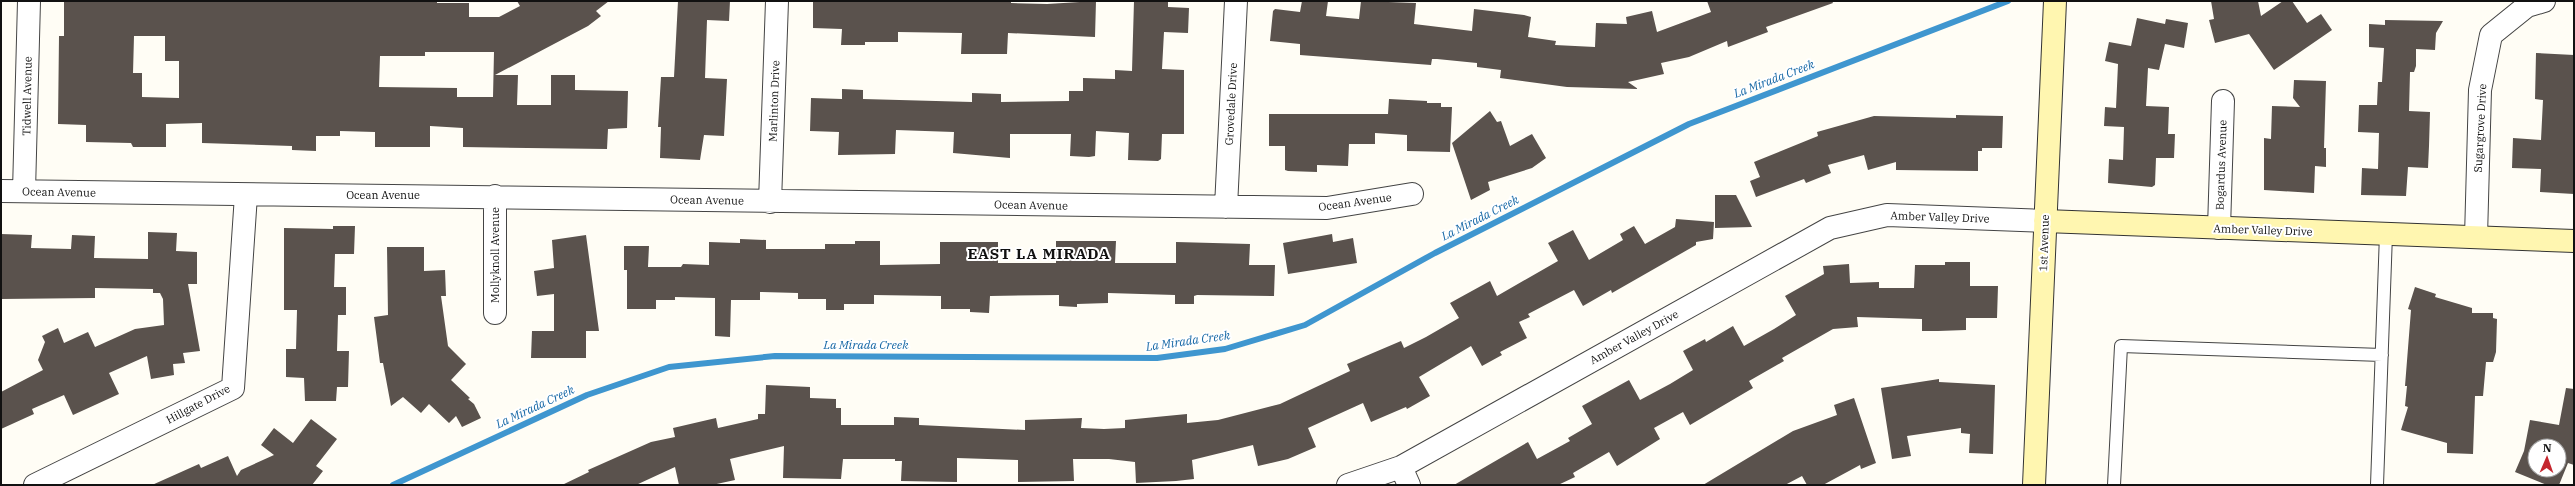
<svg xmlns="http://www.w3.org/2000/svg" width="2575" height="486" font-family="'IBM Plex Serif',serif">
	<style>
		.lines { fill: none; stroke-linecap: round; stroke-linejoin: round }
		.stream { stroke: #3f96cf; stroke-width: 6 }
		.building { fill: #5a524d; fill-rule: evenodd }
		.lane-casing { stroke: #444; stroke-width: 14 }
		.street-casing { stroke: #444; stroke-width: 24 }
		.secondary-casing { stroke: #333; stroke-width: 24 }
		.lane { stroke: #fff; stroke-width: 12 }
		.street { stroke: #fff; stroke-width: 22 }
		.secondary { stroke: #fff6b0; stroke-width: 22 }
		.labels { text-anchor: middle; stroke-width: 4; stroke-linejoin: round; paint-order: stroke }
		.street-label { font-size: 11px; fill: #111; stroke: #fff }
		.water-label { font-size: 12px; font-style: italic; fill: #1768a6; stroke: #fff }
		.district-label { font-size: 15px; font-weight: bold; letter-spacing: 1px; fill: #111; stroke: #fff }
	</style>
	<rect width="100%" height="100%" fill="#fffdf5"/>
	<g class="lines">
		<path class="stream" d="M 393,485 L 587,395 L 669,367 L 775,356 L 1157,358 L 1225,349 L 1305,325 L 1435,253 L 1689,124 L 2008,1"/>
	</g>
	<path class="building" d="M 64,1 L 437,1 L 437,3 L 469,3 L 469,17 L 499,17 L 520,6 L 517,1 L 609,1 L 596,11 L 601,16 L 588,26 L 495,75 L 518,75 L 517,105 L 551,105 L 551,75 L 575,75 L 575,90 L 628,91 L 627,128 L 608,129 L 607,149 L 463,147 L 463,128 L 430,126 L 430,147 L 375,147 L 375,132 L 340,131 L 340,136 L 316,136 L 316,151 L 292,150 L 292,146 L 202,143 L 202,123 L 166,124 L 166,147 L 133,147 L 131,143 L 86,142 L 86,125 L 58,124 L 59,36 L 64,36 ZM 134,36 L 165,36 L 165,61 L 179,61 L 179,98 L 142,97 L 142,73 L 133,73 ZM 425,52 L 494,52 L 493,97 L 457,97 L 457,88 L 379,87 L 380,56 L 425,56 Z
		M 678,1 L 730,1 L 729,21 L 707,20 L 705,78 L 727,79 L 724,136 L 704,135 L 700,160 L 660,158 L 661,127 L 658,127 L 661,77 L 674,77 Z
		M 813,1 L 1011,1 L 1011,3 L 1047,4 L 1096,1 L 1095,37 L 1008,33 L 1007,54 L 961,54 L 962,33 L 898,32 L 898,42 L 865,42 L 865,45 L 841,45 L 842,29 L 813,28 Z
		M 1134,1 L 1168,1 L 1168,7 L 1189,8 L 1188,33 L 1164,32 L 1162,69 L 1184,70 L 1184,134 L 1162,134 L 1161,159 L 1158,161 L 1128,160 L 1129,133 L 1096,131 L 1095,156 L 1089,157 L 1070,156 L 1071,134 L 1010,134 L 1010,158 L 953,153 L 954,132 L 896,130 L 895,154 L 838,155 L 839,132 L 810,131 L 811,98 L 842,99 L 842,89 L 863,90 L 863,99 L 972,102 L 972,93 L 1001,94 L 1001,102 L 1069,101 L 1069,91 L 1083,91 L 1083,78 L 1115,79 L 1115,70 L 1132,71 Z
		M 1302,1 L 1328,1 L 1326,16 L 1359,19 L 1361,1 L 1416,3 L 1414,24 L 1472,31 L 1474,9 L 1524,15 L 1531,17 L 1528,37 L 1556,41 L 1555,45 L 1595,47 L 1596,23 L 1627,24 L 1626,17 L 1652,11 L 1657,32 L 1711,12 L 1707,1 L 1832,1 L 1833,3 L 1766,27 L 1768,32 L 1728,47 L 1727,41 L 1689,57 L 1661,63 L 1664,74 L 1628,82 L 1638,89 L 1567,87 L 1500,78 L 1501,70 L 1477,67 L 1477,63 L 1437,59 L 1432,59 L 1431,65 L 1300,55 L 1300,44 L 1270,41 L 1273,11 L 1275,9 L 1300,12 Z
		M 2211,1 L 2258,1 L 2261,16 L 2283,1 L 2292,1 L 2307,23 L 2321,14 L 2332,30 L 2274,70 L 2249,34 L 2215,43 L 2209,20 L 2214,19 Z
		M 2137,18 L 2165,24 L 2166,19 L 2188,23 L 2184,48 L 2165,44 L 2159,70 L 2148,68 L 2146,106 L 2169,107 L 2168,134 L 2175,134 L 2174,158 L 2156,158 L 2155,185 L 2152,187 L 2108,183 L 2109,159 L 2123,160 L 2124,127 L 2104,126 L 2105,107 L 2116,108 L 2118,64 L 2105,61 L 2109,42 L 2131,46 Z
		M 2385,20 L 2443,21 L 2436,33 L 2435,50 L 2416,49 L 2416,66 L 2414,72 L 2410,72 L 2409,111 L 2430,112 L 2429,146 L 2428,168 L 2408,167 L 2406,196 L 2361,195 L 2362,168 L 2378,169 L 2379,133 L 2358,132 L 2359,105 L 2377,105 L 2378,82 L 2382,82 L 2384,48 L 2369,47 L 2369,24 L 2385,25 Z
		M 2536,53 L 2574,55 L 2574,194 L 2540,192 L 2541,169 L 2512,168 L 2513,138 L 2541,140 L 2543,100 L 2535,99 Z
		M 2294,80 L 2326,81 L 2324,148 L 2326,148 L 2326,167 L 2315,166 L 2314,193 L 2264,190 L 2264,138 L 2271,139 L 2272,106 L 2300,107 L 2293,98 Z
		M 1389,99 L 1427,101 L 1427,103 L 1441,103 L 1441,107 L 1452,107 L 1450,152 L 1407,151 L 1407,135 L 1375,133 L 1375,144 L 1349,144 L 1348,166 L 1317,165 L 1317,172 L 1288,171 L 1285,170 L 1285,146 L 1269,146 L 1269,114 L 1388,114 Z
		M 1490,111 L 1497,122 L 1501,121 L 1510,146 L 1532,134 L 1546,158 L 1532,168 L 1488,182 L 1490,190 L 1471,200 L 1452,143 Z
		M 1956,115 L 2003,116 L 2002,148 L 1982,148 L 1982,151 L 1978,151 L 1978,171 L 1896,170 L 1896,162 L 1868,170 L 1864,155 L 1828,165 L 1831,173 L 1806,183 L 1804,179 L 1756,197 L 1750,181 L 1760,177 L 1754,162 L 1818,136 L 1817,132 L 1874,116 L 1956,118 Z
		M 1715,195 L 1736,195 L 1752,227 L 1715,228 Z
		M 1676,219 L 1714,222 L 1713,239 L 1696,242 L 1696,245 L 1612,293 L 1611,290 L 1583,306 L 1574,290 L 1528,314 L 1530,317 L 1519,322 L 1527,338 L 1500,352 L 1502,355 L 1482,366 L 1471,346 L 1419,377 L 1430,396 L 1407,409 L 1406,407 L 1371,422 L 1363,403 L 1308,428 L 1316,447 L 1288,459 L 1258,466 L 1253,445 L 1192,460 L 1194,479 L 1176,481 L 1136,483 L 1135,462 L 1109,459 L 1073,459 L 1074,481 L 1018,482 L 1018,460 L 957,458 L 957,482 L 901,481 L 902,461 L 895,461 L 895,459 L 843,459 L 841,479 L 783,478 L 784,446 L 730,459 L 735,480 L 712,485 L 679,485 L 675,467 L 636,485 L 562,485 L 589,472 L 588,470 L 651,442 L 675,437 L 673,428 L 716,418 L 718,428 L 758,419 L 758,414 L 765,414 L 766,385 L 810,387 L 810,398 L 836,399 L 836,408 L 841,408 L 841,425 L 894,425 L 894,417 L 919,418 L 919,425 L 1025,430 L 1025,420 L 1082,418 L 1081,428 L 1104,429 L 1125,428 L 1125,420 L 1187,414 L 1187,423 L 1218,420 L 1280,404 L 1350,371 L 1347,364 L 1401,341 L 1404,348 L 1426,337 L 1459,318 L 1450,303 L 1490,281 L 1497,296 L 1558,261 L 1548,243 L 1573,230 L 1589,260 L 1623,240 L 1620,234 L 1634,226 L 1645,244 L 1675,227 Z
		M 333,226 L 355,226 L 354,254 L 335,254 L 334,287 L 346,287 L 346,315 L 338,315 L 337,351 L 349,351 L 348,387 L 337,387 L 336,401 L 305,401 L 304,378 L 286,377 L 286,349 L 296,349 L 297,310 L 284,310 L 284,228 L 333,229 Z
		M 148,232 L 177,233 L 176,251 L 197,252 L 197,284 L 188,284 L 200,351 L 183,353 L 185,363 L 173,364 L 174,375 L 151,379 L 147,356 L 109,373 L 119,394 L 73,415 L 64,395 L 32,409 L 34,414 L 1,429 L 1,392 L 43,370 L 38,360 L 45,342 L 42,336 L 58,328 L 64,343 L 88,332 L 95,347 L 135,329 L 164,325 L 163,299 L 160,293 L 153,293 L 153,289 L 95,288 L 95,298 L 1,299 L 1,234 L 32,235 L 31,248 L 71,249 L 72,235 L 95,236 L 94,258 L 148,259 Z
		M 1332,234 L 1333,242 L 1353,238 L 1357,263 L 1288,274 L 1283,243 Z
		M 586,235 L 599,331 L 586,331 L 586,358 L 531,358 L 532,331 L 554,331 L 554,294 L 537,296 L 534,271 L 554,268 L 552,240 Z
		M 740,239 L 766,240 L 766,249 L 825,249 L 825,244 L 855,244 L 855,241 L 880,241 L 880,265 L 940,264 L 940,242 L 998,242 L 998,263 L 1056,263 L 1056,241 L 1116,241 L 1115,263 L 1176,263 L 1176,242 L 1250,244 L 1249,265 L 1275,265 L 1274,296 L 1197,295 L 1194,296 L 1194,304 L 1175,304 L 1175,295 L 1108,293 L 1108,303 L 1077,304 L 1077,307 L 1059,306 L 1059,295 L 990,296 L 989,313 L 970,312 L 970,309 L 941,309 L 941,296 L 874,295 L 874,304 L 844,304 L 844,310 L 826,310 L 826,299 L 798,299 L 798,293 L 760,292 L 760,300 L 731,300 L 730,337 L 715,336 L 715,298 L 675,297 L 675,300 L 656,300 L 656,309 L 627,309 L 627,270 L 624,270 L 624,246 L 649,246 L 648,267 L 681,267 L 683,264 L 709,265 L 709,242 L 740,243 Z
		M 387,247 L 424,247 L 424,271 L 445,270 L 446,296 L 441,296 L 448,346 L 466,364 L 451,380 L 470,398 L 468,399 L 474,404 L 481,418 L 462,427 L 456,416 L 449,423 L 429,404 L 421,413 L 403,397 L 391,406 L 383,363 L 380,363 L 374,317 L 388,315 Z
		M 1945,262 L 1970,262 L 1970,286 L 1998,286 L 1997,318 L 1966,318 L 1966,330 L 1938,331 L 1922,331 L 1922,319 L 1857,317 L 1858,327 L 1833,329 L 1782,358 L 1784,361 L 1749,381 L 1753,388 L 1690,425 L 1683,412 L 1654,428 L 1660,439 L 1617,466 L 1609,452 L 1573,473 L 1575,477 L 1558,485 L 1454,485 L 1528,442 L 1537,459 L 1570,441 L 1568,438 L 1592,424 L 1582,406 L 1629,380 L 1640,400 L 1670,384 L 1693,370 L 1683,351 L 1705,339 L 1706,342 L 1733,326 L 1744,346 L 1774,329 L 1796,315 L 1785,296 L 1824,274 L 1823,266 L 1849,264 L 1850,283 L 1879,282 L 1879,288 L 1914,288 L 1915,265 L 1945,265 Z
		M 2415,287 L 2436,294 L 2435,297 L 2472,308 L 2472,313 L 2493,313 L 2493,318 L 2497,319 L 2496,352 L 2493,362 L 2486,362 L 2483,396 L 2475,396 L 2473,454 L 2447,453 L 2447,443 L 2401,430 L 2408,407 L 2405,406 L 2407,386 L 2405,386 L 2411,310 L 2408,309 Z
		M 1939,379 L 1939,382 L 1995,385 L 1993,454 L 1969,453 L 1970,434 L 1961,433 L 1961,428 L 1907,436 L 1911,456 L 1892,459 L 1881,388 Z
		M 2566,388 L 2574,389 L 2574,465 L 2568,463 L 2559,485 L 2547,485 L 2515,472 L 2524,451 L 2530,420 L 2559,425 ZM 2535,446 L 2559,446 L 2559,470 L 2535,470 Z
		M 1854,398 L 1876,463 L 1861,469 L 1860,465 L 1823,485 L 1807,485 L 1802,476 L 1785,485 L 1703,485 L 1793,431 L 1837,415 L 1834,405 Z
		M 311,419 L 337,439 L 316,466 L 323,471 L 312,485 L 152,485 L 199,464 L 201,468 L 228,456 L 237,476 L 241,470 L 274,455 L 261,445 L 274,428 L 293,443 Z"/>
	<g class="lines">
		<defs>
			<path id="lane" d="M 2114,485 L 2121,346 L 2382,355
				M 2377,485 L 2386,234"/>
			<path id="street" d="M 1,191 L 1327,208 L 1412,194
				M 24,191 L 29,1
				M 495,196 L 495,313
				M 770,202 L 777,1
				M 1226,207 L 1236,1
				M 2219,228 L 2223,101
				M 2476,237 L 2480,90 L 2491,35 L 2527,6 L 2544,1
				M 1401,467 L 1409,485
				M 35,485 L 233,388 L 246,195
				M 1348,485 L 1401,467 L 1830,228 L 1887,215 L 2045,221"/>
			<path id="secondary" d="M 2045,221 L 2574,241
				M 2034,485 L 2055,1"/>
		</defs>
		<use href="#lane" class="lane-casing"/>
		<use href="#street" class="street-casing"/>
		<use href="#secondary" class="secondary-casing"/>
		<use href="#lane" class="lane"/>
		<use href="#street" class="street"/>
		<use href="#secondary" class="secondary"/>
	</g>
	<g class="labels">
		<g class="street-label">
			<text transform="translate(27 96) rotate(-89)" y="4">Tidwell Avenue</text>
			<text transform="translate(774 101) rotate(-88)" y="4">Marlinton Drive</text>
			<text transform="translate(1231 104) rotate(-87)" y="4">Grovedale Drive</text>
			<text transform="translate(2480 128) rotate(-87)" y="4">Sugargrove Drive</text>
			<text transform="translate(2221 165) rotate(-88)" y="4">Bogardus Avenue</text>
			<text transform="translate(59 192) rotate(1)" y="4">Ocean Avenue</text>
			<text x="383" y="199">Ocean Avenue</text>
			<text transform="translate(707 200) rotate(1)" y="4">Ocean Avenue</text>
			<text transform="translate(1355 202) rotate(-8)" y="4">Ocean Avenue</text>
			<text transform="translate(1031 205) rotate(1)" y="4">Ocean Avenue</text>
			<text transform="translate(1940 217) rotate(2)" y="4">Amber Valley Drive</text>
			<text transform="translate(2263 230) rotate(2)" y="4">Amber Valley Drive</text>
			<text transform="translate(2044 243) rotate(-88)" y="4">1st Avenue</text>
			<text transform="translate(495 255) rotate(-90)" y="4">Mollyknoll Avenue</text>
			<text transform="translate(1634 337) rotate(-29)" y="4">Amber Valley Drive</text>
			<text transform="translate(198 404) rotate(-28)" y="4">Hillgate Drive</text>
		</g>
		<g class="water-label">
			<text transform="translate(1774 79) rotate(-21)" y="4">La Mirada Creek</text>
			<text transform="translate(1480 218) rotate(-27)" y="4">La Mirada Creek</text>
			<text transform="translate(1188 341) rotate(-8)" y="4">La Mirada Creek</text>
			<text x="866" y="349">La Mirada Creek</text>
			<text transform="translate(535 407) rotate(-25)" y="4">La Mirada Creek</text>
		</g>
		<g class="district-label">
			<text x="1039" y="259">EAST LA MIRADA</text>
		</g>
	</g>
	<rect width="2575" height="486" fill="none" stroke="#111111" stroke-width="4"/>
	<g transform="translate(2547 458) rotate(2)"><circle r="19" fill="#ffffff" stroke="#a0a0a0"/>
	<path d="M0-3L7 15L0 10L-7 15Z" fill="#c4262e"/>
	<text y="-6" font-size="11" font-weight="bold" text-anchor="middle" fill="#111111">N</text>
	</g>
</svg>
